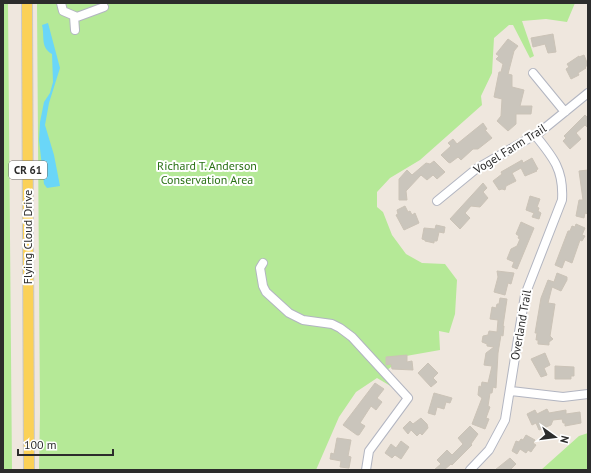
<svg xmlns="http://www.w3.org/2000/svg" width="591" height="473" font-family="'PT Sans',sans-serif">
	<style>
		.green { fill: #b5e997 }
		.water { fill: #6ad6f8 }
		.building { fill: #cac5bc; stroke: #cbc3b7 }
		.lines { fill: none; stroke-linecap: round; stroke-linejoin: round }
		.minor-casing { stroke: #b2b5c1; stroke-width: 10 }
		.major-casing { stroke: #c8c8c8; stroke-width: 12 }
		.minor { stroke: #fff; stroke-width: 8 }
		.major { stroke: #fbd157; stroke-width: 10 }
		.labels { text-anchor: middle; stroke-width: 4; stroke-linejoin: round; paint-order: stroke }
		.shield { fill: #fff; stroke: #6b6b6b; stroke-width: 1 }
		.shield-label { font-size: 11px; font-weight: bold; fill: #2c2c2c }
		.street-label { font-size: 12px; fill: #2c2c2c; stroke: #fff }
		.park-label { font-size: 12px; fill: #2a7115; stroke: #fff }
	</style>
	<rect width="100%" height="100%" fill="#efe7de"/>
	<path class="green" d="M 3,3 L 8,3 L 12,470 L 3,470 Z
		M 37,3 L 575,3 L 567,22 L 546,19 L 522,21 L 534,56 L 530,58 L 513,25 L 509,25 L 494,38 L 492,73 L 481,96 L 482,105 L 420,160 L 390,178 L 377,192 L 377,207 L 383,212 L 392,235 L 406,254 L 422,263 L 445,264 L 457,280 L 455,314 L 449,333 L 439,331 L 440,350 L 406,356 L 387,370 L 399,391 L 377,378 L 356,392 L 339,417 L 316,470 L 39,470 L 40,412 Z
		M 588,433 L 588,470 L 541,470 L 579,436 Z"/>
	<path class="water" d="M 48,23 L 60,68 L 49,103 L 45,125 L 54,155 L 60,186 L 47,188 L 44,184 L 39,140 L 40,122 L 44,102 L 50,93 L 53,82 L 52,54 C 40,47 45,37 42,25 Z"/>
	<path class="building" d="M 553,34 L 556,52 L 548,53 L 545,44 L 533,47 L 531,38 Z
		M 508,39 L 518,46 L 514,51 L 508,74 L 512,75 L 512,87 L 524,90 L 520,106 L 532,106 L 531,114 L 516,114 L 516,124 L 508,131 L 497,121 L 501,116 L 502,99 L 494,97 L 499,72 L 501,72 L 503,64 L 496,59 L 499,56 L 496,54 Z
		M 584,55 L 588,65 L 585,67 L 586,68 L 578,73 L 579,75 L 571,79 L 566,69 L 569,67 L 567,64 L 579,56 L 579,57 Z
		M 585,115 L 588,118 L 588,128 L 585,125 L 576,133 L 581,139 L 570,149 L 563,141 L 566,138 L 564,136 Z
		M 483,123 L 487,129 L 485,130 L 492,138 L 478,149 L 473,149 L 461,160 L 458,157 L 450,163 L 448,162 L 441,155 L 451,146 L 448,143 L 453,139 L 457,144 Z
		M 532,158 L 538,169 L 536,170 L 537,171 L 525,176 L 521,168 L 512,173 L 516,181 L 506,186 L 505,190 L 502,189 L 499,190 L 493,181 L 502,174 L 501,172 L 522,160 L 523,163 Z
		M 434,161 L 445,172 L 437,179 L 433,175 L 427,180 L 421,175 L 406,191 L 407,200 L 399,200 L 399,179 L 407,170 L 412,175 L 426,163 L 430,164 Z
		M 588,170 L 588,214 L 585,213 L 584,218 L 576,216 L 579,200 L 583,200 L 579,171 Z
		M 483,183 L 487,188 L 483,192 L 488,198 L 480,207 L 471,206 L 465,213 L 470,218 L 460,229 L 450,219 Z
		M 530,196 L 540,199 L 537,207 L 539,208 L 538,211 L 541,213 L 539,219 L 532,217 L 534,213 L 526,210 Z
		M 405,206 L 408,212 L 410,211 L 412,215 L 415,213 L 419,223 L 404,230 L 396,215 L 398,214 L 397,210 Z
		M 521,222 L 534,228 L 517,269 L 512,267 L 514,262 L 507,259 L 511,249 L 517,246 L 520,239 L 518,238 L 519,236 L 516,234 Z
		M 576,224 L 585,228 L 582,235 L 585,236 L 582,241 L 580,240 L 572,263 L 565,260 L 562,268 L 555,265 L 568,231 L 570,231 L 572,226 L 575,227 Z
		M 436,225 L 445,227 L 444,233 L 439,232 L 437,241 L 434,241 L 434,243 L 425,241 L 425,240 L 422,239 L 424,228 L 435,229 Z
		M 497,271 L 514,273 L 511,284 L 508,283 L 505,295 L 494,292 L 498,277 Z
		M 557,273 L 567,277 L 567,280 L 561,291 L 552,287 L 548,303 L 555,304 L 550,336 L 553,339 L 549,342 L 549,345 L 538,344 L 538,340 L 536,340 L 537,333 L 535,333 L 541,298 L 548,280 L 554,282 Z
		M 500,298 L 507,299 L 503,326 L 504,326 L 503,336 L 501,335 L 498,353 L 496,388 L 493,387 L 492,393 L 490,393 L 488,406 L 490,407 L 486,418 L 489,419 L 485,429 L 472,424 L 482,398 L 478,395 L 479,386 L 481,387 L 482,382 L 488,383 L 492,366 L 484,365 L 486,353 L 494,347 L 487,346 L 487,344 L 482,342 L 483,336 L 488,335 L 489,331 L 497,332 L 498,320 L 490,319 L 492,307 L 496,308 L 497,304 L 499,304 Z
		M 545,353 L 550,365 L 544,368 L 547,375 L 541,377 L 531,359 Z
		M 407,355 L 407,362 L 412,361 L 413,370 L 392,369 L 391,364 L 386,365 L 386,357 Z
		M 428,363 L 438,373 L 433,378 L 437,382 L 431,387 L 418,373 Z
		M 555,366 L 574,367 L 574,376 L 571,376 L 571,379 L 555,379 Z
		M 375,383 L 384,389 L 377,398 L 382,402 L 376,410 L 371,406 L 360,423 L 365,426 L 359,435 L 357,435 L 343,425 Z
		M 434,393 L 452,398 L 450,403 L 446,402 L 444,409 L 437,407 L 435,415 L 428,413 Z
		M 547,409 L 549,413 L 566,410 L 566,414 L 580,412 L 581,423 L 565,426 L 565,423 L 563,423 L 562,419 L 553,420 L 551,425 L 539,430 L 536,423 L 532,425 L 527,414 L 535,410 L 537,414 Z
		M 421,418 L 427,424 L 428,428 L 422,435 L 420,433 L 417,436 L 411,430 L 408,434 L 403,428 L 410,421 L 413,424 Z
		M 470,426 L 478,434 L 471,444 L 472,445 L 452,465 L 451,464 L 444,470 L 434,470 L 441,464 L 437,460 L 447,450 L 452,455 L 463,444 L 458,438 Z
		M 526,435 L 535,440 L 533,443 L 536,445 L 533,449 L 531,452 L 528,450 L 526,453 L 520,449 L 517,454 L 512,451 L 516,441 L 519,442 L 521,439 L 523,440 Z
		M 337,438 L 351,440 L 348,456 L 351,457 L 349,468 L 340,467 L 341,461 L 330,459 L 331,453 L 334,454 Z
		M 401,441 L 409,447 L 401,459 L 395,455 L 392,458 L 385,453 L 391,444 L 396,448 Z
		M 510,458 L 516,464 L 510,470 L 495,470 Z"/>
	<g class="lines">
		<defs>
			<path id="minor" d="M 61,3 L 63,11 L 77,17 L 104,7
				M 74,16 L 75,30
				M 533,73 L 565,112
				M 437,201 L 476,169 L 540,132 L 588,93
				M 263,263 L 260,268 L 263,286 L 266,292 L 289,313 L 303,320 L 332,324 L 340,328 L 352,337 L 408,398 L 369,451 L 366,470
				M 511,391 L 563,397 L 588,394
				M 470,470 L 489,450 L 505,420 L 525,295 L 562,200 C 564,170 553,157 535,135"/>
			<path id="major" d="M 27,3 L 29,470"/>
		</defs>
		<use href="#minor" class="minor-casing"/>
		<use href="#major" class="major-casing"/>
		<use href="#minor" class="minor"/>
		<use href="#major" class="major"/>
	</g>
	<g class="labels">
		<rect class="shield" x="9" y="161" width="38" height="18" rx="3"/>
		<g class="shield-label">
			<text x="28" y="174">CR 61</text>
		</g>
		<g class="street-label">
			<text transform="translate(510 149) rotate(-32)" y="4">Vogel Farm Trail</text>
			<text transform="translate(28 237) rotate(-90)" y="4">Flying Cloud Drive</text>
			<text transform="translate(521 325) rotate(-80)" y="4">Overland Trail</text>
		</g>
		<g class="park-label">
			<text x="207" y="170">Richard T. Anderson<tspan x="207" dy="14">Conservation Area</tspan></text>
		</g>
	</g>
	<rect width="591" height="473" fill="none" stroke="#2c2c2c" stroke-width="8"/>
	<g transform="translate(555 437) rotate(104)" stroke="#ffffff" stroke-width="3" paint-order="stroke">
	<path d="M0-3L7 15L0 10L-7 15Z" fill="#2c2c2c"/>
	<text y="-6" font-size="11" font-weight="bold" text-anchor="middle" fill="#2c2c2c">N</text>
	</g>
	<path d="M18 449v6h95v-6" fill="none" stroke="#2c2c2c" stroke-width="2"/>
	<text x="24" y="449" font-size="12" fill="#2c2c2c" stroke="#ffffff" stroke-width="3" paint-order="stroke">100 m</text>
</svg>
